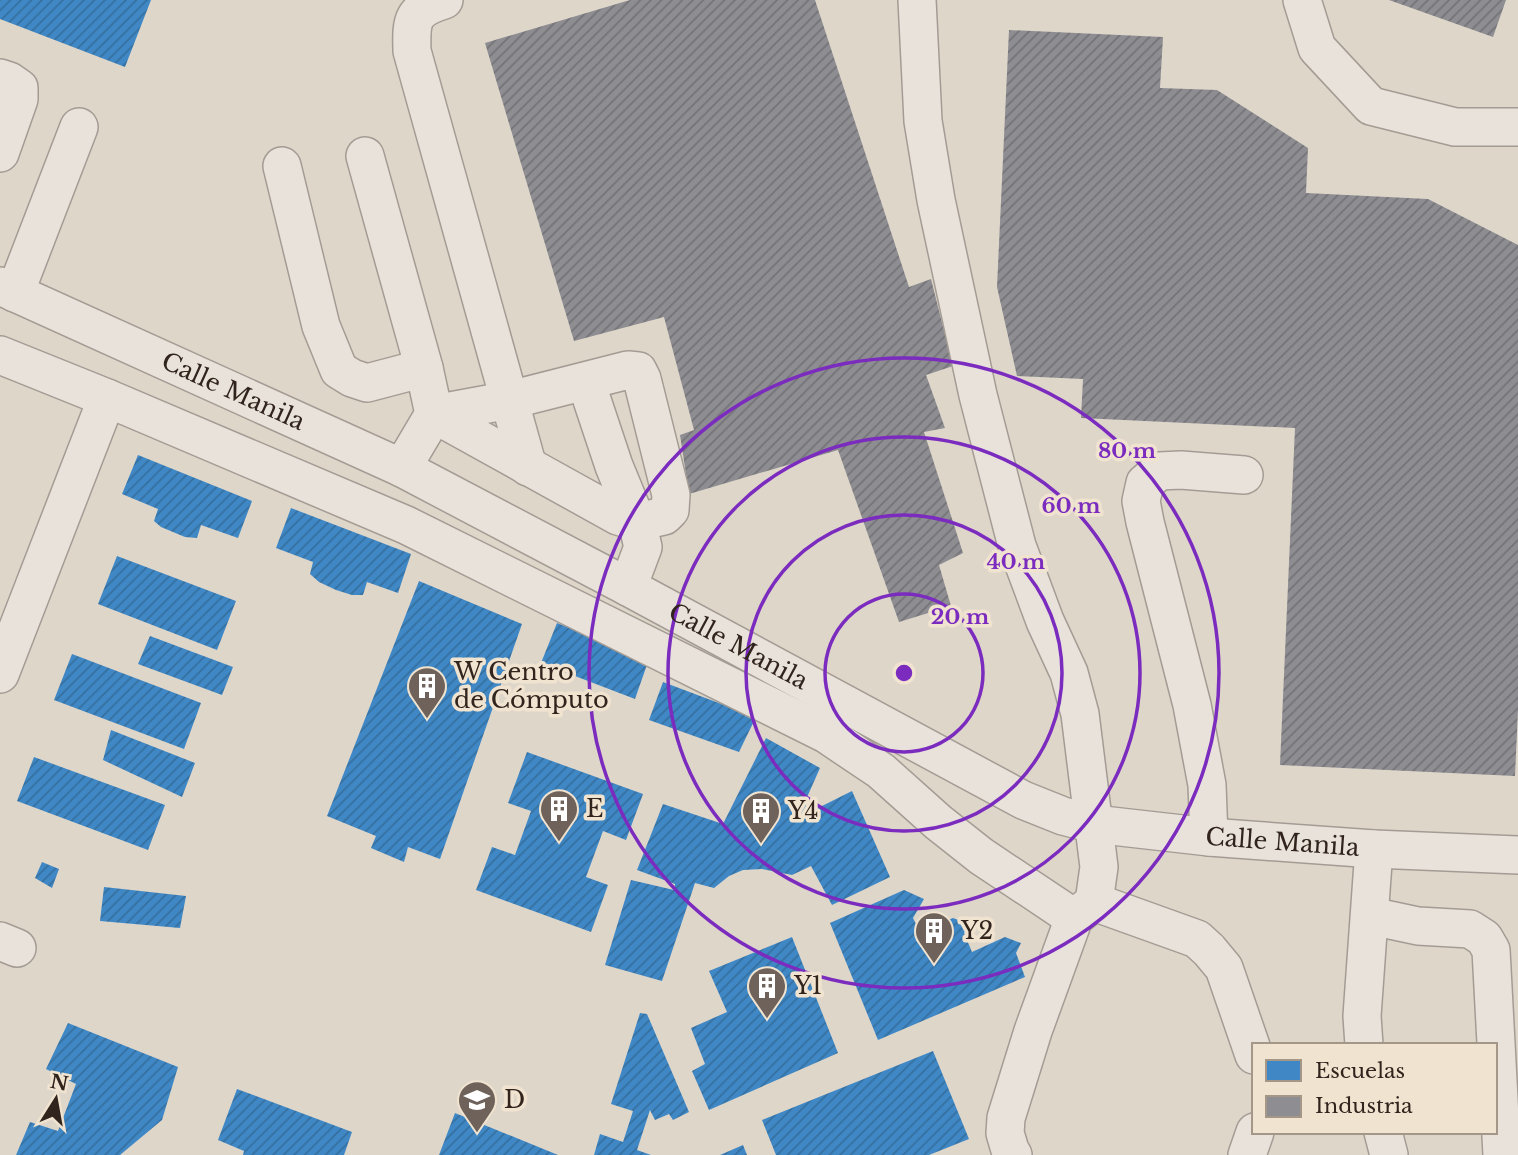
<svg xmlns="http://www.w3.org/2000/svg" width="1518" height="1155" font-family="'Libre Baskerville',serif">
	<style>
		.schools { fill: url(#schools-hatch) }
		.industry { fill: url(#industry-hatch) }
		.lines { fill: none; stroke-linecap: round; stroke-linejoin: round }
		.minor-casing { stroke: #a49c94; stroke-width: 40 }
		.minor { stroke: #e8e2db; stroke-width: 37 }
		.ring { fill: none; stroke: #7b2cbf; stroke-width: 3.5 }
		.labels { text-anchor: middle; stroke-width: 7; stroke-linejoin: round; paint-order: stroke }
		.street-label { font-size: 24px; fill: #31241d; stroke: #f0e3d0 }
		.poi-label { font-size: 24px; fill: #31241d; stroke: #f0e3d0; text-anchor: start }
		.centre { fill: #7b2cbf; stroke: #f0e3d0; stroke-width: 3.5 }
		.ring-label { font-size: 21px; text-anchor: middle; font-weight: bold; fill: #7b2cbf; stroke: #f0e3d0; stroke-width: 7; stroke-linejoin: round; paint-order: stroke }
	</style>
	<defs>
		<pattern id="schools-hatch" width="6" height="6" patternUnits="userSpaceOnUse" patternTransform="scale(1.75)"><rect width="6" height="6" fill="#3f88c5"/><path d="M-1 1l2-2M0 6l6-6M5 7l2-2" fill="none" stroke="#356f9f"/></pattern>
		<pattern id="industry-hatch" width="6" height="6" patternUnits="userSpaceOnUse" patternTransform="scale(1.75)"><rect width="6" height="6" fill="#8d8d92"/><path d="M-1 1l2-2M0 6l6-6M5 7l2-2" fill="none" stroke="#747377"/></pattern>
	</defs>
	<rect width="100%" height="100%" fill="#dfd6ca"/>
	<path class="schools" d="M 0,0 L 151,0 L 125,67 L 0,19 Z
		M 138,455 L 252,501 L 238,538 L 201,525 L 197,538 L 185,537 L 161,527 L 154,521 L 158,509 L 122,494 Z
		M 291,508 L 411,554 L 398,593 L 367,582 L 363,595 L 352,595 L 336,590 L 319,582 L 310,574 L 313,562 L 276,548 Z
		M 117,556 L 236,601 L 217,650 L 98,604 Z
		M 419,581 L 522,624 L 440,859 L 408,847 L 404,862 L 371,848 L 376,836 L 327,816 Z
		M 557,623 L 649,659 L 635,699 L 541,663 Z
		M 150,636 L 233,667 L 222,695 L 138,664 Z
		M 72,654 L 201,703 L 184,749 L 54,700 Z
		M 663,682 L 756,717 L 739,752 L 649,720 Z
		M 111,730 L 195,763 L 182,797 L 103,760 Z
		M 766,738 L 820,768 L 804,804 L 814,810 L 852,791 L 890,877 L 832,905 L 811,866 L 792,875 L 762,869 L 743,870 L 729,876 L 714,888 L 695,883 L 662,981 L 605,965 L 631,880 L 674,890 L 675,884 L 637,870 L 663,804 L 723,824 Z
		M 527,752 L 643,794 L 626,840 L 603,831 L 586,877 L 608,885 L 591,932 L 476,890 L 492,847 L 515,855 L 531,811 L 508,803 Z
		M 34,757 L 165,805 L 148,850 L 17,801 Z
		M 42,862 L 59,869 L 52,888 L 35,878 Z
		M 104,887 L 186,896 L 180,928 L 100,921 Z
		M 904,890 L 924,899 L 913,918 L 920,932 L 953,918 L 969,924 L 964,933 L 972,952 L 1005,937 L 1021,943 L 1016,953 L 1025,977 L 878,1040 L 830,923 Z
		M 792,937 L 838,1053 L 709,1110 L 692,1071 L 705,1064 L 691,1028 L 727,1012 L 709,971 Z
		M 640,1013 L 647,1014 L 689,1112 L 673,1120 L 669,1114 L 655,1120 L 650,1110 L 637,1150 L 651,1155 L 594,1155 L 600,1134 L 623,1142 L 633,1111 L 611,1104 Z
		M 68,1023 L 178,1067 L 162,1120 L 120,1155 L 16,1155 L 30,1122 L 58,1131 L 76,1084 L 46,1069 Z
		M 933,1051 L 969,1139 L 929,1155 L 776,1155 L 762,1120 Z
		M 237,1089 L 352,1132 L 344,1155 L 243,1155 L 244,1151 L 218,1140 Z
		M 455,1113 L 558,1155 L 439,1155 Z
		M 743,1145 L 747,1155 L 720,1155 Z"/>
	<path class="industry" d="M 630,0 L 815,0 L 909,287 L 931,279 L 953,366 L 926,375 L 945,428 L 924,432 L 963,553 L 939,565 L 951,606 L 899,622 L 838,450 L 689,494 L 680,435 L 694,430 L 664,317 L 574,341 L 485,43 Z
		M 1389,0 L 1506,0 L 1493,37 Z
		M 1009,30 L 1163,37 L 1160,88 L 1217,90 L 1308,148 L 1306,193 L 1428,199 L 1518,245 L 1518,710 L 1515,776 L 1280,765 L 1295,428 L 1081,418 L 1083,379 L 1017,376 L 997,287 Z"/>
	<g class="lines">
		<defs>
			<g id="minor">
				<path d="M 444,0 C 412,10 411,19 412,51 L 528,467"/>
				<path d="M 917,0 L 923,121 L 936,200 L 978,395 L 1017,546 L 1045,621 L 1069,673 L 1080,714 L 1099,867 L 1094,902 L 1074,918 L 1033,1031 L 1006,1118 L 1005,1133 L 1010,1150 L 1013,1155"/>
				<path d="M 1302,0 L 1317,48 L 1371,106 L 1455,127 L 1518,127"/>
				<path d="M 0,78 L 9,81 L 19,88 L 19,99 L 0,153"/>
				<path d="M 365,156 L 424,368"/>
				<path d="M 282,166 L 321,326 L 339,370 L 352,378 L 367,383 L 424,368 L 434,414 L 402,468"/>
				<path id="s1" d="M 0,286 L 402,468 L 628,587 L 1023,800 L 1063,816 L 1094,824 L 1209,837 L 1374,849 L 1518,855"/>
				<path d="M 15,293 L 79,127"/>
				<path d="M 0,355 L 107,398 L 406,525 L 826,734 L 881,771 L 938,822 L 981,856 L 1074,918"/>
				<path d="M 628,370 L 638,371 L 642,379 L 671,495 L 670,510 L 664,516 L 637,522 L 618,516 L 434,414 L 510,400 Z"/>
				<path d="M 586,382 L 614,466 L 637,522 L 643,547 L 628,587"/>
				<path d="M 0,674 L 107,398"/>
				<path d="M 1209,837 L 1207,785 L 1192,705 L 1145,522 L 1141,501 L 1145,483 L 1159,471 L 1181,470 L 1244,475"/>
				<path d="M 1094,902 L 1197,939 L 1209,950 L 1224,968 L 1254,1055"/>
				<path d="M 1371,916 L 1418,926 L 1470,929 L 1484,938 L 1491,950 L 1502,1155"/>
				<path d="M 0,941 L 17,948"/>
				<path d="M 1364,1045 L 1362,1016 L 1374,849"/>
				<path d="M 1383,1132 L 1389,1155"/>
				<path d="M 1247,1155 L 1255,1132"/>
			</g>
		</defs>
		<use href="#minor" class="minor-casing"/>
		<use href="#minor" class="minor"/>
	</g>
	<g class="ring">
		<circle cx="904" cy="673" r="79"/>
		<circle cx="904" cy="673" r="158"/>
		<circle cx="904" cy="673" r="236"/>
		<circle cx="904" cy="673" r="315"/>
	</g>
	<defs>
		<symbol id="building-pin" viewBox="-11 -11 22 30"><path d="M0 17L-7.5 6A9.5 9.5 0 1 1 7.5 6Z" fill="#6e625a" stroke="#f0e3d0"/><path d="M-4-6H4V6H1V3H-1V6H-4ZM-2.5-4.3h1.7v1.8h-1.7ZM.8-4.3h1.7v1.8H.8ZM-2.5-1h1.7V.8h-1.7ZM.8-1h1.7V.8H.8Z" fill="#fff"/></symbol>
		<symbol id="university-pin" viewBox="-11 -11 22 30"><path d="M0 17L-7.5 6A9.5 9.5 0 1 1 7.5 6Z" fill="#6e625a" stroke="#f0e3d0"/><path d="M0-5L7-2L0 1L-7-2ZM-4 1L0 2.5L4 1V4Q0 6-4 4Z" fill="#fff"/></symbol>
	</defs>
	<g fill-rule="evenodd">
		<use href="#building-pin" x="405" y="664" width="44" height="60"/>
		<use href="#building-pin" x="537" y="787" width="44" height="60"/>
		<use href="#building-pin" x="739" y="789" width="44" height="60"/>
		<use href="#building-pin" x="912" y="909" width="44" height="60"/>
		<use href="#building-pin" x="745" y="964" width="44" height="60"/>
		<use href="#university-pin" x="455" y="1078" width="44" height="60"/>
	</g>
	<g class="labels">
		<g class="street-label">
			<text dy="8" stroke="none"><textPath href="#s1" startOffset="256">Calle Manila</textPath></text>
			<text dy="8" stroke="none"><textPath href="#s1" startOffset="822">Calle Manila</textPath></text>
			<text dy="8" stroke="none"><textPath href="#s1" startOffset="1410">Calle Manila</textPath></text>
		</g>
		<g class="poi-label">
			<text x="454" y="680">W Centro<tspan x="454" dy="28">de Cómputo</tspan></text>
			<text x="586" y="817">E</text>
			<text x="788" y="819">Y4</text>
			<text x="961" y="939">Y2</text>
			<text x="794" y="994">Y1</text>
			<text x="504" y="1108">D</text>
		</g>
	</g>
	<circle cx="904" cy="673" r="10" class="centre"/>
	<g class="ring-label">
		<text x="1127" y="458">80 m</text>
		<text x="1071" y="513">60 m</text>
		<text x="1016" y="569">40 m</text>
		<text x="960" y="624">20 m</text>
	</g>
	<rect x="1252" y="1043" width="245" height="91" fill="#f0e3d0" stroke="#a49788" stroke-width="2"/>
	<rect x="1266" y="1060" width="35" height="21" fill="#3f88c5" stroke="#a49788" stroke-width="2"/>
	<text x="1315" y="1078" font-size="21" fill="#31241d">Escuelas</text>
	<rect x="1266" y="1096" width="35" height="21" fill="#8d8d92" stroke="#a49788" stroke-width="2"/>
	<text x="1315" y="1113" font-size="21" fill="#31241d">Industria</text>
	<g transform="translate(56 1099) rotate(11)" stroke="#f0e3d0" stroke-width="5" paint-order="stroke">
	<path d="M0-5L12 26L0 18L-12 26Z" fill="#31241d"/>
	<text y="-10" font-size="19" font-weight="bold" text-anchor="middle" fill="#31241d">N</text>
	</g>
</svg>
